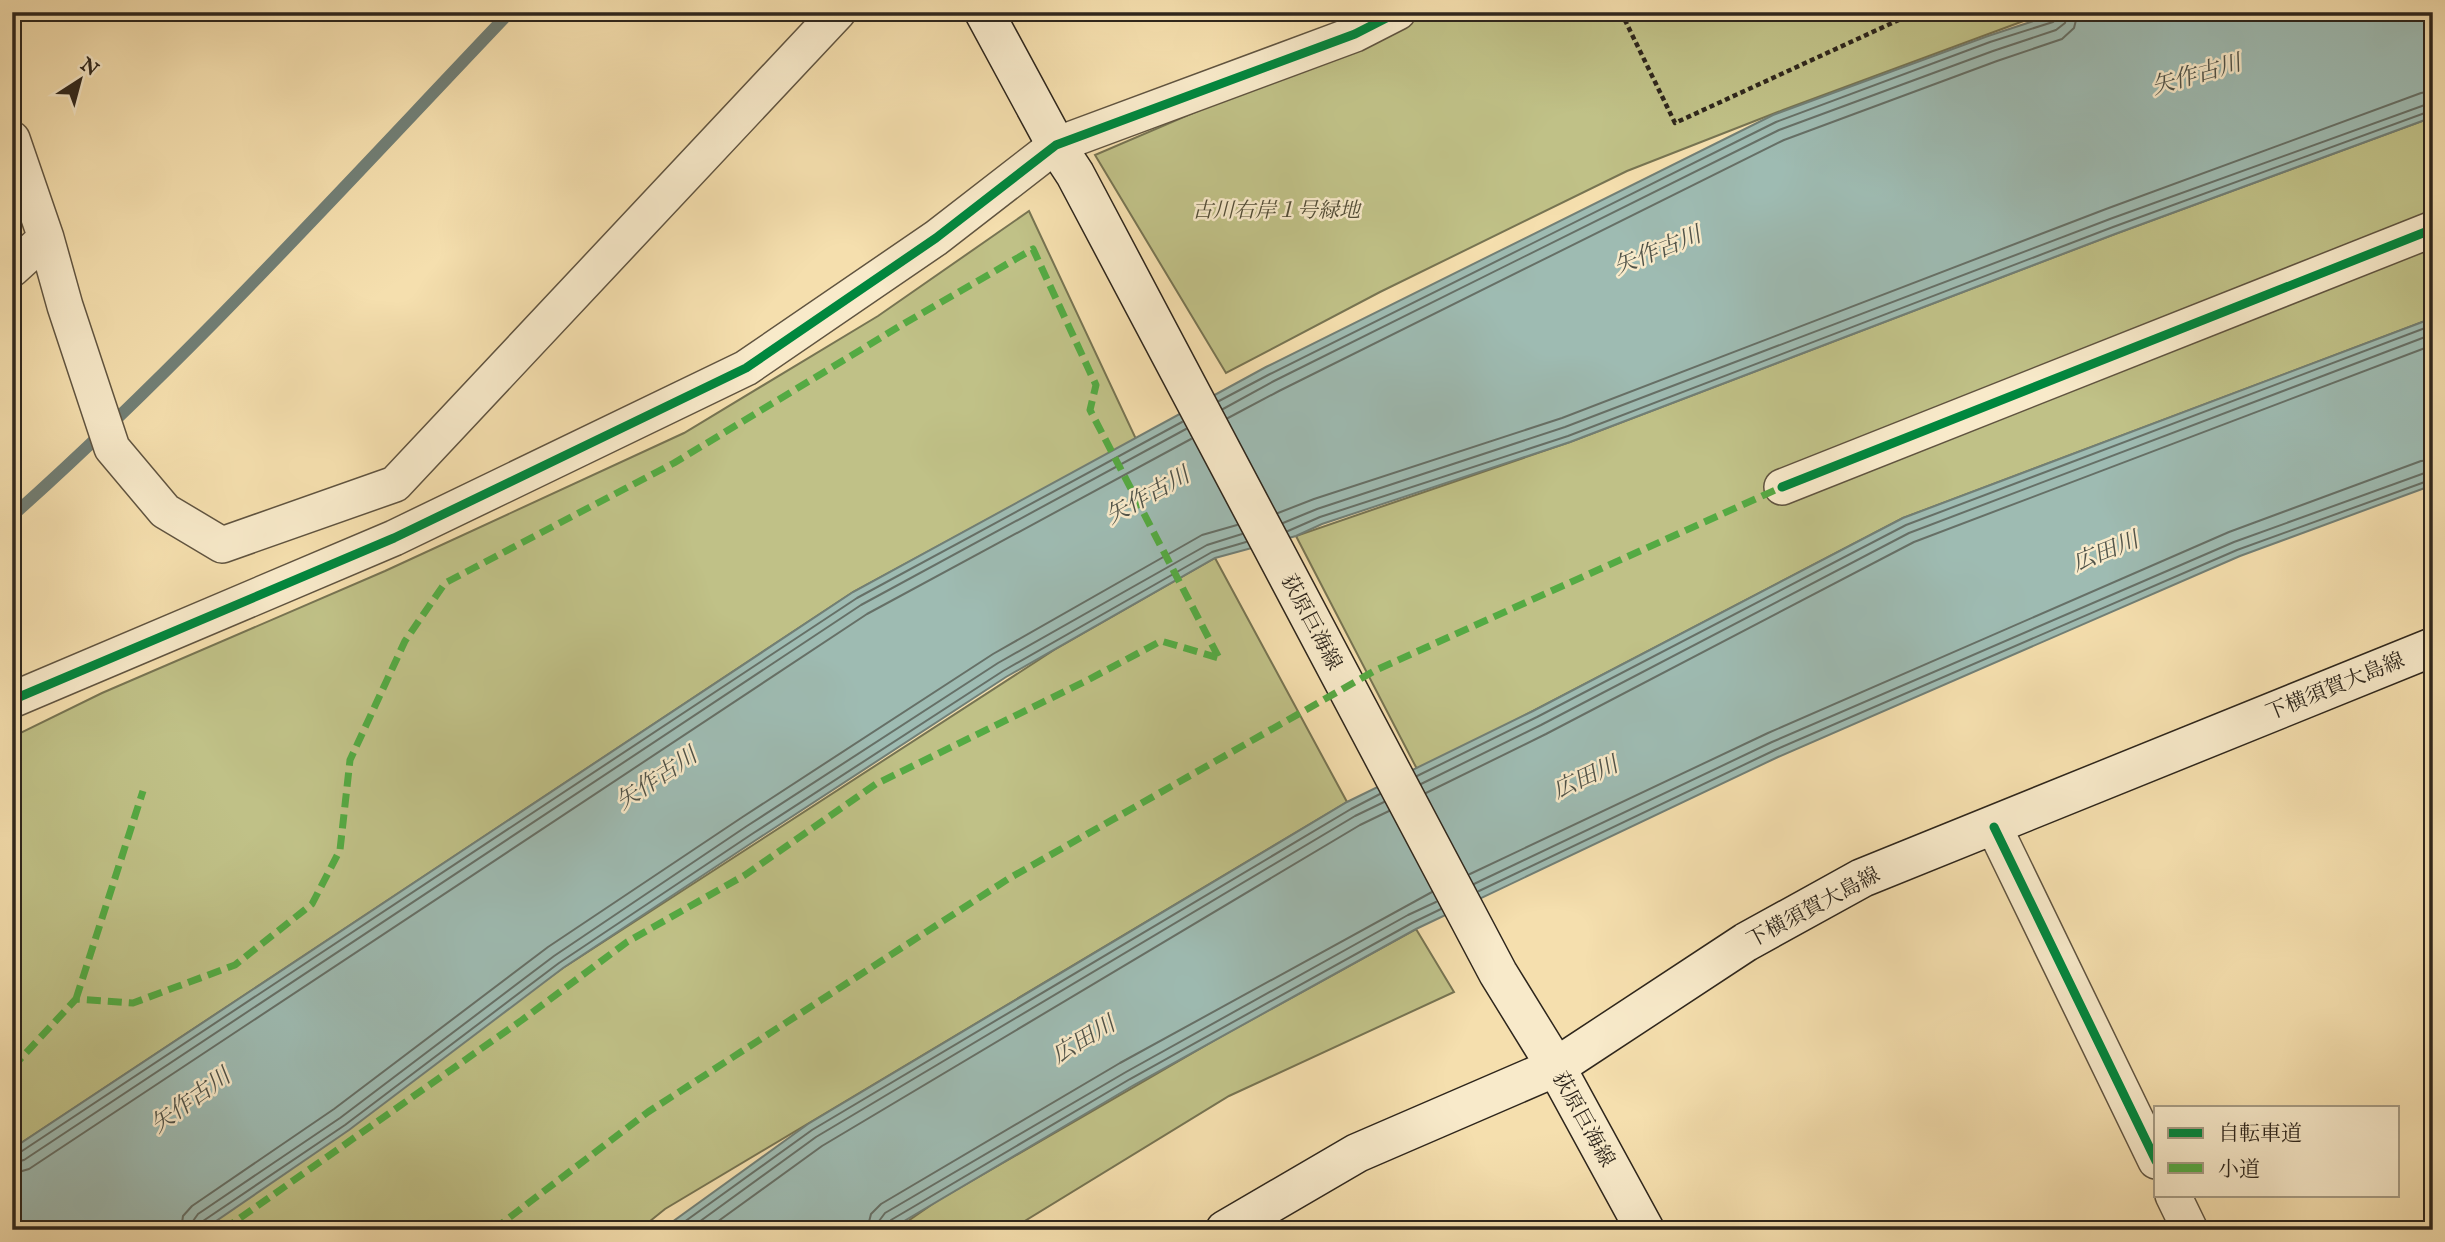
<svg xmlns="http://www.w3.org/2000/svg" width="2445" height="1242" font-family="'IM FELL English','Noto Serif JP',serif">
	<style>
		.green { fill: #c0c187; stroke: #777452; stroke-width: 2 }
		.water { fill: #9ebbb2; stroke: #717f76; stroke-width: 2 }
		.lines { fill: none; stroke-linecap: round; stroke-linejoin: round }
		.shore { stroke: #667067; stroke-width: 2 }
		.stream { stroke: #717f76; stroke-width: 12 }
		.street-casing { stroke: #605440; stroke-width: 38 }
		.secondary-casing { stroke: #2e261c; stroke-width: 41 }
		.path { stroke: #2e261c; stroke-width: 4.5; stroke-dasharray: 5 3.5; stroke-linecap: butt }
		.street { stroke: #f8eaca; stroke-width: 35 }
		.secondary { stroke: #f8eaca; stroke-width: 38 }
		.quiet { stroke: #54aa43; stroke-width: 7; stroke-dasharray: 14 7; stroke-linecap: butt }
		.cycleway-casing { stroke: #f8eaca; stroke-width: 13 }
		.cycleway { stroke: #00873e; stroke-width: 9 }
		.labels { text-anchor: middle; stroke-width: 5; stroke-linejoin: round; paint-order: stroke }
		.park-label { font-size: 21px; font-style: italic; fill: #524d37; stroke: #f8eaca }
		.street-label { font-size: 21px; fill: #2e261c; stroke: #f8eaca }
		.water-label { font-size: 23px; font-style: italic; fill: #505349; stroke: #f8eaca }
	</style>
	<rect width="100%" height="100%" fill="#f5dfae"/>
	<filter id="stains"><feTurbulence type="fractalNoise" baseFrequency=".00286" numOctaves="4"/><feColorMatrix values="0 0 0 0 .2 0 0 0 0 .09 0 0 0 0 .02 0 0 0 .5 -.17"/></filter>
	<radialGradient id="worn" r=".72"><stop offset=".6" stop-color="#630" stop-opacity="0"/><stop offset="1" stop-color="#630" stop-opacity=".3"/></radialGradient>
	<path class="green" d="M 1429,12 L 2048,12 L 1783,110 L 1627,171 L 1380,292 L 1226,373 L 1095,155 Z
		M 2433,117 L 2433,318 L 1903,518 L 1418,771 L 1296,536 L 1570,442 L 2115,234 Z
		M 1029,211 L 1136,439 L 853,592 L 12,1149 L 12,737 L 102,693 L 385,571 L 684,433 L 878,316 Z
		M 1215,558 L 1347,802 L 665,1209 L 639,1230 L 197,1230 L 563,968 L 1054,650 Z
		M 1416,929 L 1454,992 L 1229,1096 L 1010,1230 L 895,1230 L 937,1201 L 1222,1036 Z"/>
	<path class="water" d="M 2061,12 L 2433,12 L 2433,117 L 2115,234 L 1570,442 L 1322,524 L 1296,536 L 1215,558 L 1006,677 L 756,840 L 563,968 L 349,1130 L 203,1230 L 12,1230 L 12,1149 L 853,592 L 1266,367 L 1773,115 L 1988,36 Z
		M 2433,318 L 2433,485 L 2240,556 L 1778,757 L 1416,929 L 1134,1085 L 889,1230 L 661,1230 L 808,1124 L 1347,802 L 1533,711 L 1903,518 Z"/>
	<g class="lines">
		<path class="shore" d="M 1219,401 L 1270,374 L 1776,122 L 1990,42 L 2053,22 L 2057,18 L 2058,12
			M 1223,409 L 1274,381 L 1779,130 L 1993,51 L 2056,30 L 2065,23 L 2067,12
			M 1228,418 L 1279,391 L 1784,140 L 1997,61 L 2062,39 L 2074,28 L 2078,12
			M 1278,513 L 1314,499 L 1562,418 L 2106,209 L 2421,93 L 2433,91
			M 1283,523 L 1317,509 L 1565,427 L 2110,219 L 2433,102
			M 1288,531 L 1320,517 L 1568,436 L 2113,227 L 2433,110
			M 1417,776 L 1537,717 L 1906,525 L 2433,325
			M 1421,784 L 1541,725 L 1909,533 L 2433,334
			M 1426,793 L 1546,734 L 1914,542 L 2433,345
			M 1470,874 L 1768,733 L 2229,532 L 2421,461 L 2433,460
			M 1474,884 L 1772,742 L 2234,542 L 2433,470
			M 1479,891 L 1775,750 L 2237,550 L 2433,479
			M 12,1154 L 19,1153 L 857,598 L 1182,422
			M 12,1163 L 24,1160 L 861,605 L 1186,429
			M 12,1174 L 29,1169 L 867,614 L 1191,439
			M 181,1230 L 183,1216 L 192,1206 L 334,1109 L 548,947 L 741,818 L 993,654 L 1202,535 L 1237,525
			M 191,1230 L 193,1221 L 198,1214 L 340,1118 L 554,956 L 747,826 L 998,663 L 1207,545 L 1242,534
			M 200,1230 L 203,1221 L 345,1125 L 559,963 L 752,834 L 1003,671 L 1212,552 L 1246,542
			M 673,1230 L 812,1130 L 1351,809 L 1380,794
			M 688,1230 L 816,1137 L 1355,816 L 1384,802
			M 706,1230 L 822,1146 L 1360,825 L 1389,811
			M 867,1230 L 871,1214 L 881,1204 L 1120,1063 L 1432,892
			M 878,1230 L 879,1221 L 885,1213 L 1126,1072 L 1408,915 L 1436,902
			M 886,1230 L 891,1220 L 1130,1079 L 1412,923 L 1441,909"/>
		<path class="stream" d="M 12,516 C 188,359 347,183 510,12"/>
		<defs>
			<path id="street" d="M 12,139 L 46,238 L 65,306 L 112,448 L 165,511 L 222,545 L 395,484 L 838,12
				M 12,269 L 46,238
				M 1782,487 L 2433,229
				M 12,700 L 394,538 L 746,368 L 936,238 L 1056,145 L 1355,34 L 1398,12
				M 1994,827 L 2156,1161
				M 2173,1195 L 2190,1230"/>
			<path id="secondary" d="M 984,12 L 1056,145 L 1075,174 L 1498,973 L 1556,1067 L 1645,1230
				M 1225,1230 L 1357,1153 L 1556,1067 L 1746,942 L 1862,878 L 2433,647"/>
		</defs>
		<use href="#street" class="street-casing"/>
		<use href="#secondary" class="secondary-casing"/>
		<path class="path" d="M 1621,12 L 1675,123 L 1916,12"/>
		<use href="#street" class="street"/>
		<use href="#secondary" class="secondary"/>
		<path class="quiet" d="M 76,999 L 143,791
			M 12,1068 L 76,999 L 133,1003 L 235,965 L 312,904 L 340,850 L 350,760 L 405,641 L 445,583 L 674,463 L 905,323 L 1033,249 L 1096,385 L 1090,410 L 1219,658
			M 223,1230 L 522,1020 L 627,942 L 745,875 L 876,784 L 1086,681 L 1161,641 L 1219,658
			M 493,1230 L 648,1112 L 1008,879 L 1376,670 L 1782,487"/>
		<defs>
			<path id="cycleway" d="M 1782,487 L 2433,229
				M 12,700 L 394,538 L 746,368 L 936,238 L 1056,145 L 1355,34 L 1398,12
				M 1994,827 L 2156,1161"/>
		</defs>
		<use href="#cycleway" class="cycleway-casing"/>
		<use href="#cycleway" class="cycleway"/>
	</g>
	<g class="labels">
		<g class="park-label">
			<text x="1276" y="217">古川右岸１号緑地</text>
		</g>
		<g class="street-label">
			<text transform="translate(1312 622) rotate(62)" y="7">荻原巨海線</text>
			<text transform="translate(2335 686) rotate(-22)" y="7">下横須賀大島線</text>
			<text transform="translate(1813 907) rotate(-28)" y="7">下横須賀大島線</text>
			<text transform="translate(1584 1119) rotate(61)" y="7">荻原巨海線</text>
		</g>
		<g class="water-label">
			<text transform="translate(2196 74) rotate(-16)" y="8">矢作古川</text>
			<text transform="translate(1657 250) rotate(-22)" y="8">矢作古川</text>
			<text transform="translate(1147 495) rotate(-29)" y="8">矢作古川</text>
			<text transform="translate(2105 551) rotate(-22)" y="8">広田川</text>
			<text transform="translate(1585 777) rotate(-25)" y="8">広田川</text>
			<text transform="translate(656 778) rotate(-34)" y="8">矢作古川</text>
			<text transform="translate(1083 1039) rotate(-31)" y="8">広田川</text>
			<text transform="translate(190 1100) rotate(-36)" y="8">矢作古川</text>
		</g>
	</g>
	<rect width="2445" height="1242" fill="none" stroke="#f5dfae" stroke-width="42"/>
	<rect x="14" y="14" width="2417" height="1214" fill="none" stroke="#2e261c" stroke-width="3.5"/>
	<rect x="21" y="21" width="2403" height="1200" fill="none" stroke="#2e261c" stroke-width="2"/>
	<rect x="2154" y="1106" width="245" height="91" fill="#f8eaca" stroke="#a79c84" stroke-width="2"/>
	<rect x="2168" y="1128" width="35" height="10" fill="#00873e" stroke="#a79c84" stroke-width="2"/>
	<text x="2218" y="1140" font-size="21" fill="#2e261c">自転車道</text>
	<rect x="2168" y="1163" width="35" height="10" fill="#54aa43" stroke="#a79c84" stroke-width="2"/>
	<text x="2218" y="1176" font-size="21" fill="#2e261c">小道</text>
	<g transform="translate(80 80) rotate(36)" stroke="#f8eaca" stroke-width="5" paint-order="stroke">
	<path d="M0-5L12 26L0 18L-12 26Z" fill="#2e261c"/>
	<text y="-10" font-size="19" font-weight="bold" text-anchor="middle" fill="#2e261c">N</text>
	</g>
	<rect width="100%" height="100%" filter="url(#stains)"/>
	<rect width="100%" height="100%" fill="url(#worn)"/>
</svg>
